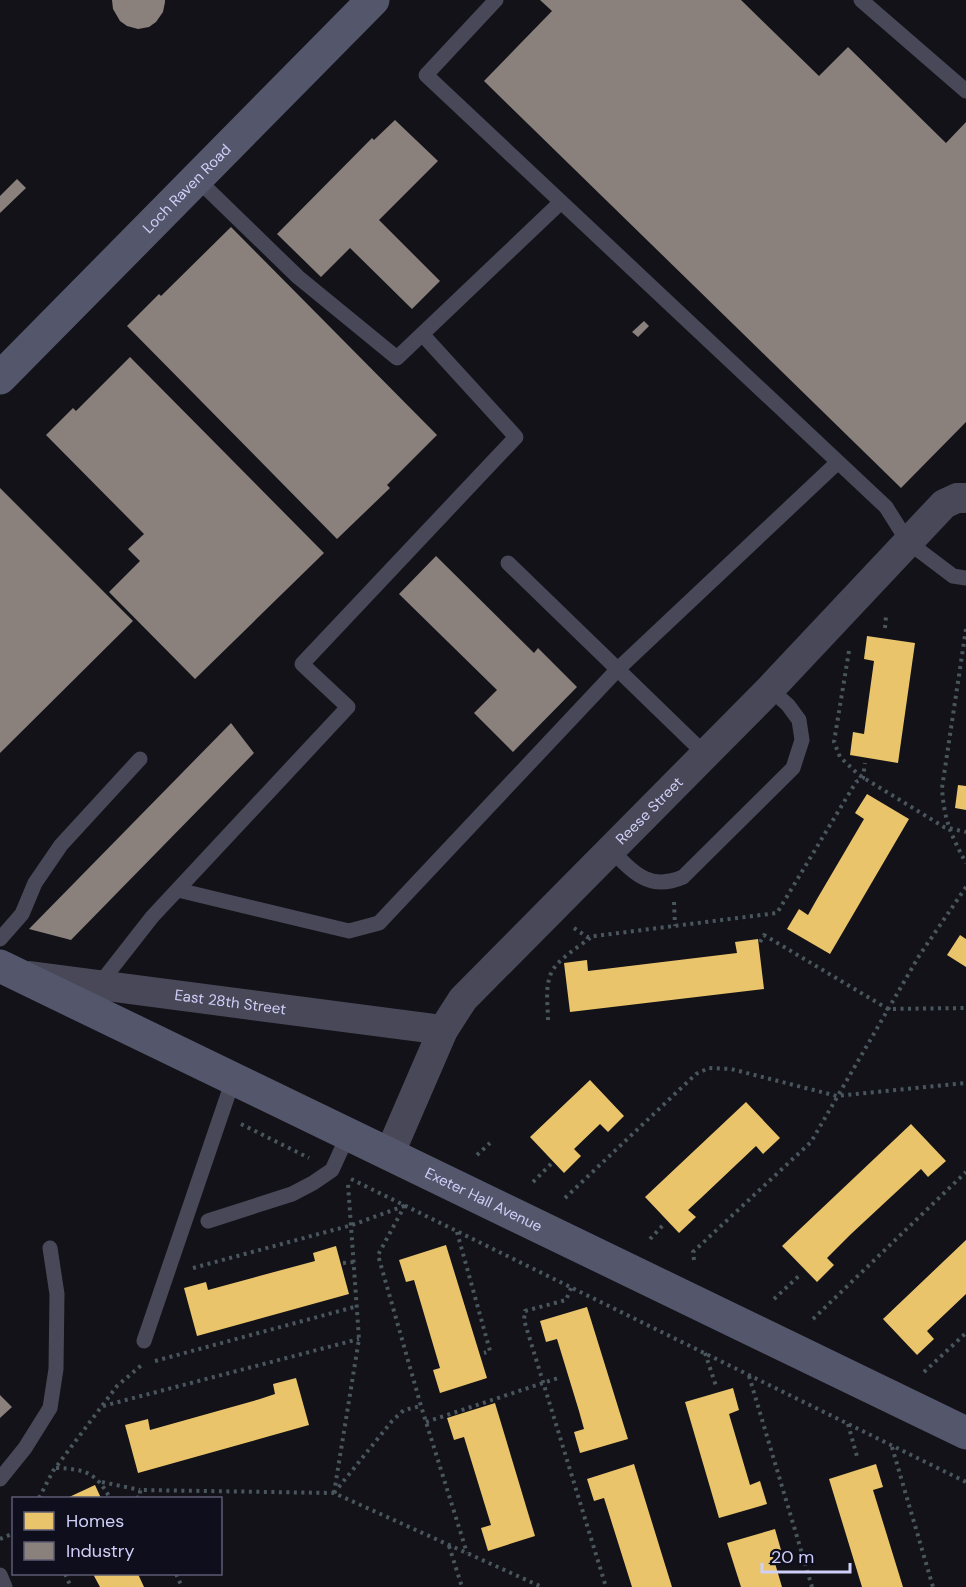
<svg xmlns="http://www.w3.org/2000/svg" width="966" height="1587" font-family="'DM Sans',sans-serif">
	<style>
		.homes { fill: #e9c46a }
		.industry { fill: #8a817c }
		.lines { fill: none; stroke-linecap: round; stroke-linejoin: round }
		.path { stroke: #49565e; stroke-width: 4; stroke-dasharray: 3 4.5; stroke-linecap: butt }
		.lane { stroke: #484858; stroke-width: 15 }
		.street { stroke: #484858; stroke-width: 30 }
		.secondary { stroke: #54566b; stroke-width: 33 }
		.labels { text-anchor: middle; stroke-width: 6; stroke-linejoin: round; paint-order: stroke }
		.street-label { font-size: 15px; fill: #cfcff8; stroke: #0f0e1c }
	</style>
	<rect width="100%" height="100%" fill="#121218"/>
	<path class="homes" d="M 867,636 L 915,643 L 898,763 L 850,755 L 853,732 L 864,734 L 869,697 L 874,661 L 864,659 Z
		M 958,785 L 966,786 L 966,810 L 955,808 Z
		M 867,794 L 909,819 L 830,954 L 787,929 L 799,909 L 808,915 L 817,899 L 864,819 L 855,813 Z
		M 960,935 L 966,939 L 966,967 L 947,955 Z
		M 758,939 L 764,989 L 570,1012 L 564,963 L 587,960 L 588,971 L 737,953 L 735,942 Z
		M 590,1080 L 624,1116 L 608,1132 L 600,1124 L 574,1149 L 581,1156 L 564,1173 L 530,1137 Z
		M 746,1102 L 780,1138 L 763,1154 L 756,1146 L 701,1198 L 688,1210 L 696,1217 L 679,1233 L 645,1197 Z
		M 911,1124 L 946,1161 L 928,1177 L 921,1169 L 851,1234 L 827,1258 L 834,1265 L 817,1282 L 782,1246 Z
		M 966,1240 L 966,1294 L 927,1331 L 934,1339 L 917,1355 L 883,1319 Z
		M 446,1245 L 487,1378 L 440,1393 L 433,1370 L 440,1368 L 414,1280 L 406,1282 L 399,1260 Z
		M 336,1246 L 349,1294 L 197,1336 L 184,1288 L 206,1282 L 208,1290 L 263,1275 L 315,1261 L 313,1253 Z
		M 587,1307 L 628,1439 L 580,1453 L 574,1432 L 584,1429 L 579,1411 L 557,1339 L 546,1342 L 540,1321 Z
		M 296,1378 L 309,1425 L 138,1473 L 125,1425 L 148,1419 L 150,1430 L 260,1399 L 275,1394 L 273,1384 Z
		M 733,1388 L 739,1410 L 729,1414 L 750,1485 L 760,1481 L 767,1504 L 719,1518 L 685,1402 Z
		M 495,1403 L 535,1536 L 488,1551 L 481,1528 L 491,1525 L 464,1437 L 454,1440 L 447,1418 Z
		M 634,1464 L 663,1558 L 672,1587 L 632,1587 L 604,1498 L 594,1501 L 587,1479 Z
		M 876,1464 L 883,1487 L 873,1490 L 903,1587 L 862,1587 L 829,1479 Z
		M 95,1485 L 101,1498 L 67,1498 Z
		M 775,1529 L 781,1550 L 772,1553 L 782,1587 L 741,1587 L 727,1543 Z
		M 93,1574 L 138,1574 L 144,1587 L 100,1587 Z"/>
	<path class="industry" d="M 112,0 L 165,0 L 165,2 L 163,12 L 156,22 L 149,27 L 138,29 L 127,26 L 120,21 L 113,9 Z
		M 540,0 L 741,0 L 819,76 L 848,47 L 946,143 L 966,122 L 966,422 L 901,488 L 484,81 L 552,11 Z
		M 395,120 L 438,161 L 379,220 L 440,281 L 412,309 L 350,248 L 321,277 L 277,234 L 372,138 L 374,140 Z
		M 17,179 L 26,188 L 0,213 L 0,196 Z
		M 231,227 L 437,435 L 387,485 L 390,488 L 337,539 L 127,326 L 159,294 L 161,296 Z
		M 644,321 L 649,326 L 638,337 L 632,332 Z
		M 130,357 L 324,553 L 195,679 L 109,592 L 140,561 L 128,549 L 144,534 L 46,435 L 73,408 L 76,411 Z
		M 0,488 L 133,621 L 0,753 Z
		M 436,556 L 534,653 L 538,648 L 577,687 L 513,752 L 474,713 L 497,690 L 399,594 Z
		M 231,723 L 254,753 L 71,940 L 29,929 Z
		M 0,1395 L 12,1407 L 0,1418 Z"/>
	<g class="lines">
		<path class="path" d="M 885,628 L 886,616
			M 966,629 L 942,788 C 944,820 951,835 966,863
			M 849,651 L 834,742 L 840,757 L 859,775 L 944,827 L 966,832
			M 674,902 L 675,926
			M 574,928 L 587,937 L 777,913 L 856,782 L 863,778 L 865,763
			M 760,942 L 764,935 L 888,1009 L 966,1008
			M 548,1020 C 548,1006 545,990 550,976 C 555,960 578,948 591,937
			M 241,1124 L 309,1158
			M 477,1155 L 490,1143
			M 351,1179 L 966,1482
			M 533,1182 L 552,1163
			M 565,1198 L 696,1074 L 709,1068 L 731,1069 L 837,1096 L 966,1083
			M 405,1205 L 378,1255 L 421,1406 L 467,1553
			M 457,1232 L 490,1351 L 484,1353
			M 650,1239 L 664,1224
			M 694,1260 L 693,1252 L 811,1142 L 919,956 L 966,887
			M 343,1263 L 355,1262
			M 193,1268 L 352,1225 L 404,1206
			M 571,1288 L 566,1300 L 525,1311 L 524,1320 L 606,1587
			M 774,1299 L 801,1274
			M 813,1319 L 966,1172
			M 705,1353 L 716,1386
			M 155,1361 L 358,1306
			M 924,1372 L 966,1333
			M 749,1376 L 812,1587
			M 103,1406 L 359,1339
			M 426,1422 L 558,1378
			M 848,1424 L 858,1460
			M 892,1447 L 933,1587
			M 56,1468 C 86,1469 96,1473 110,1498
			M 102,1482 L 140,1490
			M 334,1493 L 359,1339 L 348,1184
			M 334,1493 L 392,1421 L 404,1410 L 421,1406
			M 39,1498 L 53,1471 L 117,1386 L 144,1363
			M 136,1498 L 140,1497 L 140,1490 L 334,1493 L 542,1587
			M 0,1539 L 14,1533
			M 449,1546 L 462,1587
			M 65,1574 L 71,1587
			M 176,1574 L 182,1587"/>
		<path class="lane" d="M 496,0 L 426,75 L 886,507 L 908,542 L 953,576 L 966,578
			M 861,0 L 966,91
			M 197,179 L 298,277 L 397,358 L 561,202
			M 508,563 L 706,755
			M 612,851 C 635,874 650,891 683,877 L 793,768 L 802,740 L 799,720 L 788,705 L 770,689
			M 178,890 L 349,931 L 379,923 L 618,669 L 838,462
			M 0,939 L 22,914 L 35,883 L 61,845 L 140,759
			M 98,986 L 152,917 L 348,707 L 302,664 L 516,437 L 422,334
			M 208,1221 L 292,1194 L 313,1183 L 332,1170 L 348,1135
			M 144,1341 L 233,1080
			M 0,1479 L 25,1448 L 50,1408 L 56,1369 L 57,1294 L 50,1248
			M 0,1575 L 5,1587"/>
		<g class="street">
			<path id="s1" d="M 30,976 L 443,1030"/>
			<path id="s2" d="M 389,1155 L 443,1030 L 463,999 L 770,689 L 944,504 L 957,498 L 966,498"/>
		</g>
		<g class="secondary">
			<path id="s3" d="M 0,378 L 373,0"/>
			<path id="s4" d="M 0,966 L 966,1433"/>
		</g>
	</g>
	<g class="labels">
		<g class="street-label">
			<text dy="5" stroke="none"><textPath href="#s3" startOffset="266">Loch Raven Road</textPath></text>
			<text dy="5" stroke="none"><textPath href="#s2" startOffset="438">Reese Street</textPath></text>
			<text dy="5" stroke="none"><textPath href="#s1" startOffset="202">East 28th Street</textPath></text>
			<text dy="5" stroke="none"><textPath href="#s4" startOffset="537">Exeter Hall Avenue</textPath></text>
		</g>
	</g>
	<rect x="12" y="1497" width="210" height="78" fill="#0f0e1c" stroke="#5c5b74" stroke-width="1.5"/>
	<rect x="24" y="1512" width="30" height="18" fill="#e9c46a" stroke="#5c5b74" stroke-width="1.5"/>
	<text x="66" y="1527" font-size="18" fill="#cfcff8">Homes</text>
	<rect x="24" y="1542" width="30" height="18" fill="#8a817c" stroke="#5c5b74" stroke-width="1.5"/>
	<text x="66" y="1557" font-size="18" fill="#cfcff8">Industry</text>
	<path d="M762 1563v9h88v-9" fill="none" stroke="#cfcff8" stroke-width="3"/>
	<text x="771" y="1563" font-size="18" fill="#cfcff8" stroke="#0f0e1c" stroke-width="4.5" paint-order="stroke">20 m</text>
</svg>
